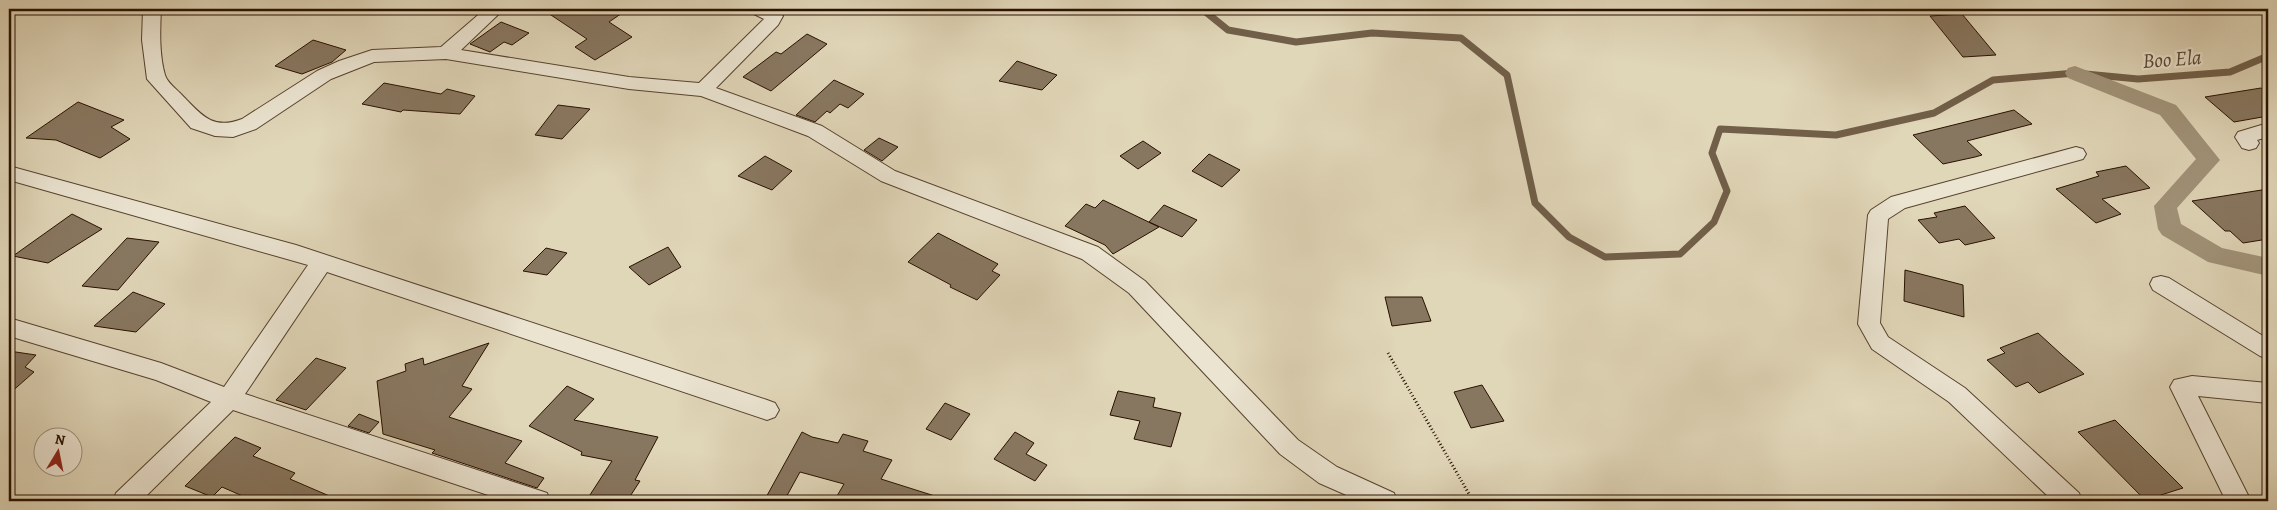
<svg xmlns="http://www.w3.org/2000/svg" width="2277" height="510" font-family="Alegreya,serif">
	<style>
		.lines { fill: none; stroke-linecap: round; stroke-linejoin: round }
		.stream { stroke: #715f49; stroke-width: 7 }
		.canal { fill: #a19379; fill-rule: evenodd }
		.building { fill: #887760; stroke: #281100 }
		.minor-casing { stroke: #56422e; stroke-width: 2 }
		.path { stroke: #281100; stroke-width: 3; stroke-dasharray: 1 2.5; stroke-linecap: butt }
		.minor { fill: #ebe4d1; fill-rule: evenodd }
		.labels { text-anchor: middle; stroke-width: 4.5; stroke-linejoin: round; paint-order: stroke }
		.water-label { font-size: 21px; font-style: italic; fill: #584530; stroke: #ebe4d1 }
	</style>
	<rect width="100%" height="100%" fill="#e0d6b8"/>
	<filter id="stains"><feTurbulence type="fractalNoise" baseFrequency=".004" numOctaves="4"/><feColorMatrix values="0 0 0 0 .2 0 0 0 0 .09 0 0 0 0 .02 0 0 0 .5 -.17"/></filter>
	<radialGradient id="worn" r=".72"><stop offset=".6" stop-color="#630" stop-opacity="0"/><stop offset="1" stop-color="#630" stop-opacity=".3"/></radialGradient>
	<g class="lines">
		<path class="stream" d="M 1202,9 L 1228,30 L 1296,42 L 1372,33 L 1461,38 L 1507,75 L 1535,203 L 1569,237 L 1605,257 L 1680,254 L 1714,222 L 1727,191 L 1712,153 L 1720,129 L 1836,135 L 1934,113 L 1993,80 L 2075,73 L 2138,79 L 2230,72 L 2268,56"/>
		<path class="canal" d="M 2075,66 L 2176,105 L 2220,160 L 2177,208 L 2181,224 L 2222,248 L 2268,258 L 2268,276 L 2208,262 L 2162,235 L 2158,229 L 2154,206 L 2196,159 L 2160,115 L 2068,78 L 2065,73 L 2068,68 Z"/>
	</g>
	<path class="building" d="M 542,9 L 628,9 L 609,22 L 632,37 L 595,60 L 575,47 L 587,39 Z
		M 1962,14 L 1996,55 L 1963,57 L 1930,16 Z
		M 501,22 L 529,33 L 512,45 L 504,42 L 490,52 L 470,44 Z
		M 807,34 L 827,44 L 771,91 L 743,77 L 776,52 L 781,54 Z
		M 313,40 L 346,50 L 332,62 L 302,74 L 275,66 Z
		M 1017,61 L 1057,75 L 1042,90 L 999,81 Z
		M 834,80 L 864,94 L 848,108 L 840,104 L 830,113 L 827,111 L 815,122 L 796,115 Z
		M 384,83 L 441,94 L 447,89 L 475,96 L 460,114 L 403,110 L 401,112 L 362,104 Z
		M 2261,88 L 2268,93 L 2268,116 L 2234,122 L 2205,97 Z
		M 78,102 L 124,120 L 111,127 L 130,139 L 100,158 L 56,140 L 26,138 Z
		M 558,105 L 590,109 L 562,139 L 535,135 Z
		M 2014,110 L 2032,124 L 1967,141 L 1982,155 L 1975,157 L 1943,164 L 1913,135 Z
		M 879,138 L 898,147 L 882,161 L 864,150 Z
		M 1143,141 L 1161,153 L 1138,169 L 1120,156 Z
		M 1209,154 L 1240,170 L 1222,187 L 1192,171 Z
		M 765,156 L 792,171 L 772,190 L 738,176 Z
		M 2126,166 L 2150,188 L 2102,199 L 2121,214 L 2096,223 L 2056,189 L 2099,176 L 2096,172 Z
		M 2268,189 L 2268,239 L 2243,243 L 2230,231 L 2225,231 L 2192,201 Z
		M 1103,200 L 1159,227 L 1113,254 L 1105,245 L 1065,226 L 1086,204 L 1095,208 Z
		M 1164,205 L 1197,220 L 1182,237 L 1149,222 Z
		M 1965,206 L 1995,238 L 1965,245 L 1959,239 L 1939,243 L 1918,220 L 1937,217 L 1934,213 Z
		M 72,214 L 102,229 L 48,263 L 13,256 Z
		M 938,233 L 998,264 L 992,271 L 1000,275 L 977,300 L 950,287 L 951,285 L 908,262 Z
		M 127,238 L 159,242 L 118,290 L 82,286 Z
		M 668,247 L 681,267 L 649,285 L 629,267 Z
		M 546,248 L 567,253 L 547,275 L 523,271 Z
		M 1905,270 L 1963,285 L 1964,317 L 1904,301 Z
		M 133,292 L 165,304 L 136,332 L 94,326 Z
		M 1385,297 L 1422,297 L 1431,321 L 1392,326 Z
		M 2038,333 L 2062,355 L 2084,374 L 2039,393 L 2028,382 L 2016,387 L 1987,360 L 2005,353 L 2000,348 Z
		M 489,343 L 462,386 L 472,389 L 449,417 L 522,441 L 505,463 L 544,478 L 537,488 L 432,453 L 435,450 L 383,434 L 377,381 L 406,371 L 405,364 L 423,358 L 424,365 Z
		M 9,351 L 36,355 L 25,367 L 34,372 L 9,394 Z
		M 316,358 L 346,368 L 306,410 L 276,400 Z
		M 1482,385 L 1504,421 L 1471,428 L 1454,392 Z
		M 567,386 L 594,399 L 574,420 L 658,437 L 635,480 L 640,481 L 627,501 L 586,501 L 612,461 L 581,455 L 582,452 L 529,426 Z
		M 1118,391 L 1155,398 L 1153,407 L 1181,413 L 1171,447 L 1134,439 L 1140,421 L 1110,415 Z
		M 945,403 L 970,414 L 951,440 L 926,429 Z
		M 359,414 L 379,422 L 369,433 L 348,426 Z
		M 2115,420 L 2183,488 L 2145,500 L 2078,432 Z
		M 802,432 L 812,437 L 838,443 L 843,434 L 868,441 L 863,451 L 892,460 L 881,479 L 938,497 L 937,501 L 834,501 L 844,484 L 800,472 L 784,501 L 764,501 Z
		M 1015,432 L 1034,443 L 1026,454 L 1047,465 L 1035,481 L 994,459 Z
		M 235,437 L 261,448 L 253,456 L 295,473 L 290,479 L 341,501 L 254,501 L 222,487 L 212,497 L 185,486 Z"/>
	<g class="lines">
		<defs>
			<path id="minor" d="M 143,9 L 161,9 C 160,30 159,54 165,75 C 167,82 175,88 180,93 C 200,113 211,131 242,119 L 317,71 L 339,61 L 372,50 L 441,47 L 485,9 L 504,9 L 461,50 L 629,77 L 699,83 L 764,19 L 752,13 L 749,9 C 761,9 776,5 783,16 L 778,25 L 716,88 L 822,126 L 895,171 L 1098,247 L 1145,281 L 1298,440 L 1337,467 L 1394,493 L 1397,501 L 1360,501 L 1319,483 L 1280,454 L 1129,293 L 1082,259 L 881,181 L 808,136 L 701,96 L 629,89 L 446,59 L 374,62 L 331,79 L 256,129 L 233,137 L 215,136 L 191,128 L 147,79 L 142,40 Z
				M 2268,123 L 2268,137 L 2257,140 L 2259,143 L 2256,148 L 2249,150 L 2242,148 L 2235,137 L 2238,132 Z
				M 2076,147 L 2083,149 L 2086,154 L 2083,159 L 1905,208 L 1888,219 L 1880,323 L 1888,337 L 1965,388 L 2079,493 L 2082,501 L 2053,501 L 1949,402 L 1872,349 L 1858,324 L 1868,215 L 1871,210 L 1891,197 Z
				M 9,166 L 296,245 L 767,400 L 775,403 L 779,410 L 775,417 L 767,420 L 327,272 L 245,394 L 538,490 L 547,493 L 550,501 L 506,501 L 233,410 L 141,501 L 113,501 L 116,493 L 211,402 L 156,380 L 9,336 L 9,318 L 161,363 L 224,387 L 308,265 L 9,180 Z
				M 2161,276 L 2169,278 L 2268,339 L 2268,359 L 2260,356 L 2153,290 L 2150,284 L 2153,278 Z
				M 2192,376 L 2268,383 L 2268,403 L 2198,396 L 2251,501 L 2226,501 L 2170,387 L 2174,380 Z"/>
		</defs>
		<use href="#minor" class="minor-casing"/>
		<path class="path" d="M 1388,353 L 1473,501"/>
		<use href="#minor" class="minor"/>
	</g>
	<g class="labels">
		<g class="water-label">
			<text transform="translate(2172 59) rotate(-4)" y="7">Boo Ela</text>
		</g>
	</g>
	<rect width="2277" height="510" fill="none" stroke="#e0d6b8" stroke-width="30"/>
	<rect x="10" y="10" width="2257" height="490" fill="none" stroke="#281100" stroke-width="2.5"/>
	<rect x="15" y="15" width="2247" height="480" fill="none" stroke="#281100"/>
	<g transform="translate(58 452) rotate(10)"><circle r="24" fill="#ebe4d1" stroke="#9d907d"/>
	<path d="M0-4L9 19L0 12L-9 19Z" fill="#8f2418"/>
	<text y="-8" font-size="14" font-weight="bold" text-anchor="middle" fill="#281100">N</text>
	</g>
	<rect width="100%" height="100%" filter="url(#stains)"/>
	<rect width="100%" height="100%" fill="url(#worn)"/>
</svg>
